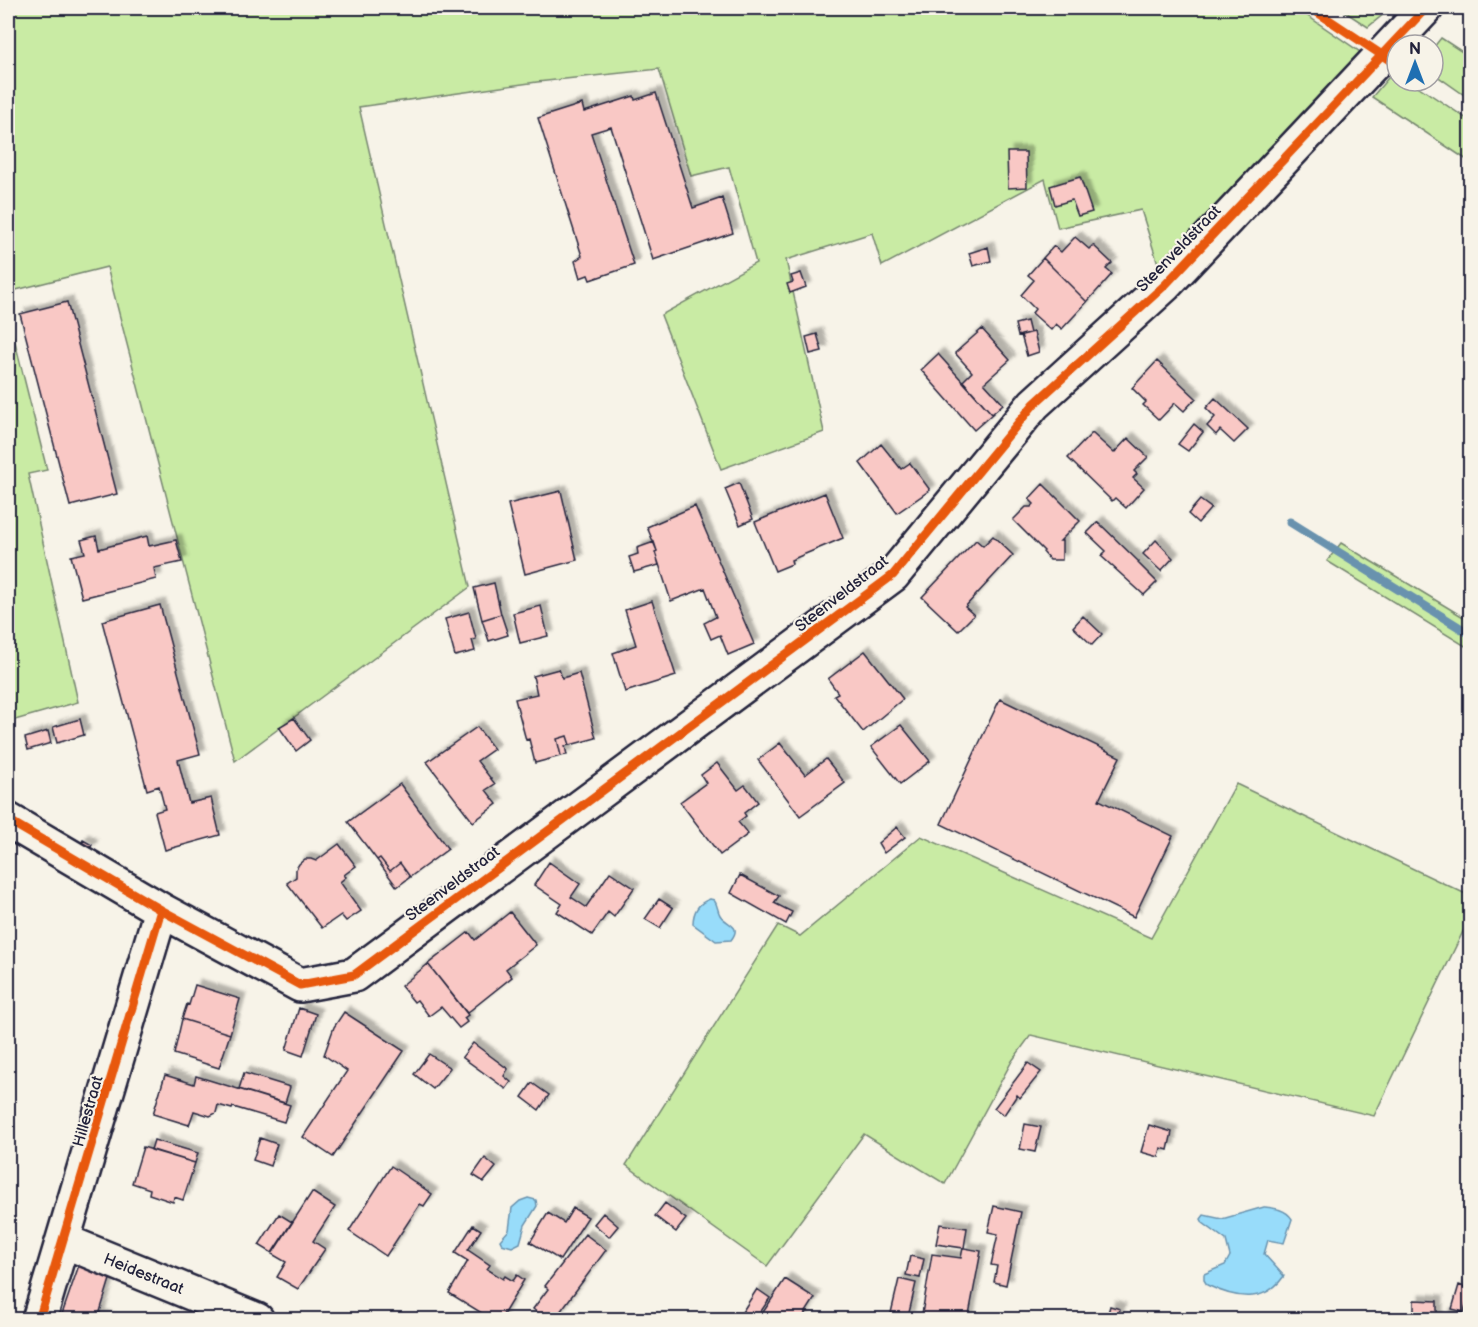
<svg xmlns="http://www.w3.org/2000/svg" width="1478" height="1327" font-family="'Balsamiq Sans',sans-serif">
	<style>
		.green { fill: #c9eba4; stroke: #768670; stroke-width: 1.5 }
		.water { fill: #98dcfa; stroke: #6992ae; stroke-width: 1.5 }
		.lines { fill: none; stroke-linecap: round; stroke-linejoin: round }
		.stream { stroke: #6992ae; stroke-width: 9 }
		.building { fill: #f9c8c5; stroke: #22223b; stroke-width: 1.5; filter: url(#shadow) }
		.minor-casing { stroke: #22223b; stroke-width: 38 }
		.minor { stroke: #f7f3e8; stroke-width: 33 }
		.cycleway-casing { stroke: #f7f3e8; stroke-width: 13 }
		.cycleway { stroke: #e8590c; stroke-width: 9 }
		.labels { text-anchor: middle; stroke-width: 4.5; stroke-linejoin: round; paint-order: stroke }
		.street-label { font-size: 16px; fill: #22223b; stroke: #f7f3e8 }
	</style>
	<defs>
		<filter id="shadow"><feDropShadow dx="5.5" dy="-5.5" stdDeviation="1.5" flood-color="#0004"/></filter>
	</defs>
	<rect width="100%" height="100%" fill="#f7f3e8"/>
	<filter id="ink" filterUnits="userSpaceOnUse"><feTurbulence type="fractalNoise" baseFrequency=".0167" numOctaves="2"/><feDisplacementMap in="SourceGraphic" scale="12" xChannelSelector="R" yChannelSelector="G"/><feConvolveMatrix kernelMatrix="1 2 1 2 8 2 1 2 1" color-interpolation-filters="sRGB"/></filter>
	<g filter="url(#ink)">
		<path class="green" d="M 8,8 L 1296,8 L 1360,52 L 1160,270 L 1141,210 L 1058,228 L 1045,179 L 882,266 L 872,233 L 786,260 L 824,432 L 721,469 L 661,315 L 756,263 L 729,167 L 691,176 L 659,69 L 537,82 L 359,107 L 470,587 L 235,761 L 107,267 L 8,292 Z
			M 1339,8 L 1391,8 L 1368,27 Z
			M 1441,38 L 1470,57 L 1470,99 L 1433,73 L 1433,48 Z
			M 1394,71 L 1397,73 L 1397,81 L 1410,81 L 1470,121 L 1470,162 L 1372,97 Z
			M 8,314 L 47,470 L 28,474 L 78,702 L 8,722 Z
			M 1341,543 L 1470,621 L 1470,649 L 1327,561 Z
			M 1236,784 L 1470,896 L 1470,917 L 1374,1116 L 1031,1035 L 1012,1061 L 945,1184 L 864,1134 L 767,1266 L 626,1165 L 778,925 L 800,936 L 921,836 L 1151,938 Z"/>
		<path class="water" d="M 710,899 L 714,900 C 718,905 717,910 720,915 C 726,925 743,925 731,940 L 716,941 L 693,924 C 693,912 698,903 710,899 Z
			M 528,1198 L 536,1200 L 537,1206 L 525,1225 L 520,1243 L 512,1247 L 502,1244 L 500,1240 L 509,1230 L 512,1208 L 520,1201 Z
			M 1264,1207 C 1274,1208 1286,1209 1292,1219 L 1284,1243 L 1268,1240 L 1264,1254 L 1284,1276 C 1264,1305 1234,1298 1207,1285 L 1204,1280 L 1204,1274 L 1225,1265 L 1230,1256 L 1226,1240 L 1203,1223 L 1201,1219 L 1204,1215 L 1222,1219 Z"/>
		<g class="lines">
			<path class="stream" d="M 1290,522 L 1470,634"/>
		</g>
		<path class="building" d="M 656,93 L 693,208 L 722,198 L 733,233 L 653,260 L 611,127 L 591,133 L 634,265 L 590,280 L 588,275 L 580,278 L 575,261 L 582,256 L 538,118 L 582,104 L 584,112 L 634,96 L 635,100 Z
			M 1007,152 L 1026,152 L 1027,187 L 1008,188 Z
			M 1080,177 L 1092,212 L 1078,216 L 1072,200 L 1055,205 L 1050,186 Z
			M 1075,237 L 1089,249 L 1093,245 L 1112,263 L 1106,269 L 1112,274 L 1087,302 L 1043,258 L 1054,246 L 1061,252 Z
			M 988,247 L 991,261 L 973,266 L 969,253 Z
			M 1043,258 L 1087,302 L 1062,329 L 1056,324 L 1051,330 L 1032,313 L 1035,309 L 1021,295 L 1034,280 L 1028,275 Z
			M 801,273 L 806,287 L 790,293 L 787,284 L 793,282 L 791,276 Z
			M 67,302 L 117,494 L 70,506 L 20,314 Z
			M 1027,321 L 1030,333 L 1018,336 L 1015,324 Z
			M 982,329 L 1010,360 L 984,383 L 1003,404 L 992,414 L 963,381 L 972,372 L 955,353 Z
			M 1034,332 L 1039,352 L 1027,356 L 1021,335 Z
			M 817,334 L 822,351 L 810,354 L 806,337 Z
			M 938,354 L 992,414 L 974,430 L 921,370 Z
			M 1157,361 L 1196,398 L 1184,411 L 1175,403 L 1159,420 L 1143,405 L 1146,402 L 1132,388 Z
			M 1215,398 L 1248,429 L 1234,443 L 1220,430 L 1216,435 L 1207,426 L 1215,417 L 1206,408 Z
			M 1194,424 L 1203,432 L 1188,451 L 1178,444 Z
			M 1092,433 L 1114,453 L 1128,438 L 1148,457 L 1134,471 L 1137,474 L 1133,478 L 1144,488 L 1126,508 L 1115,498 L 1112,501 L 1068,458 Z
			M 881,444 L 901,469 L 910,463 L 930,490 L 897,513 L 860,463 Z
			M 739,483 L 753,519 L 740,525 L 725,489 Z
			M 1043,484 L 1080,521 L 1060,541 L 1062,541 L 1062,560 L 1050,560 L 1043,552 L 1044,551 L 1013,520 L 1026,507 L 1031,507 L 1034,504 L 1029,499 Z
			M 561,491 L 577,560 L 525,574 L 508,504 Z
			M 825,493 L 843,538 L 791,560 L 792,564 L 775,571 L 755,522 Z
			M 1200,500 L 1211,508 L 1198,523 L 1188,514 Z
			M 695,506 L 754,644 L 728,655 L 720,635 L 711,639 L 704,623 L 716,617 L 705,588 L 671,601 L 655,552 L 657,551 L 647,527 Z
			M 1098,522 L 1139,562 L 1138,563 L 1157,582 L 1144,595 L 1101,556 L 1106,551 L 1087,533 Z
			M 96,536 L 99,549 L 147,536 L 149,546 L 176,540 L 182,562 L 154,568 L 156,579 L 82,598 L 71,556 L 85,553 L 81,540 Z
			M 993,536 L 1013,555 L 965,607 L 974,615 L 958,631 L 922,597 L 976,540 L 983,546 Z
			M 1156,540 L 1173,558 L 1161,571 L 1143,554 Z
			M 654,542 L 657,551 L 655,552 L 659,565 L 634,572 L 629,557 L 638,554 L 637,548 Z
			M 494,583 L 501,614 L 482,620 L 474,588 Z
			M 652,601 L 676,676 L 625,692 L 613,653 L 636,645 L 625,610 Z
			M 160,605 L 200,754 L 178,760 L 189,803 L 211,798 L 220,835 L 165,850 L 155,812 L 165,809 L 159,786 L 147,790 L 102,621 Z
			M 541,606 L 548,636 L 520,643 L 513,613 Z
			M 469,612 L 476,639 L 472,640 L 475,651 L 455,656 L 445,619 Z
			M 501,614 L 508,635 L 489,641 L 482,620 Z
			M 1083,616 L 1102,634 L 1092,645 L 1073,627 Z
			M 865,651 L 903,699 L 863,732 L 834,695 L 838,693 L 828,679 Z
			M 559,669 L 562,678 L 579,673 L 596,738 L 570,745 L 567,736 L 557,739 L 561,756 L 535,763 L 529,739 L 526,740 L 515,699 L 537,694 L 533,676 Z
			M 1000,699 L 1120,757 L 1099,800 L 1173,836 L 1134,917 L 941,824 Z
			M 294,718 L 310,740 L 296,751 L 279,727 Z
			M 80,719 L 84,735 L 57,743 L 53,727 Z
			M 901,725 L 930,761 L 900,784 L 871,747 Z
			M 477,727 L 494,749 L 477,761 L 495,784 L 486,790 L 497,804 L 473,822 L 427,762 Z
			M 48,731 L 51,743 L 28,750 L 25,738 Z
			M 567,736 L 570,745 L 565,746 L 567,755 L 561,756 L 557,739 Z
			M 780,743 L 805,775 L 826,759 L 845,783 L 800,816 L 758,760 Z
			M 717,763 L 738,790 L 745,785 L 758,802 L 744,813 L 746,816 L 738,822 L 748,834 L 720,855 L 680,802 L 706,783 L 701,775 Z
			M 400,784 L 448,849 L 410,877 L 400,863 L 390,871 L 380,858 L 377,860 L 348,822 Z
			M 897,827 L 905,837 L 884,853 L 878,843 Z
			M 83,840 L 92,845 L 89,850 L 80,845 Z
			M 339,844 L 356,866 L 344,875 L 346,877 L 340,882 L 361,911 L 346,921 L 341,915 L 322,928 L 287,883 L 296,877 L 296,869 L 299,864 L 305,859 L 311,859 L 316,861 Z
			M 380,858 L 390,871 L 400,863 L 410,877 L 397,887 L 377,860 Z
			M 549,862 L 580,884 L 571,897 L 586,907 L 610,872 L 634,888 L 614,917 L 608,912 L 592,935 L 557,912 L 562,904 L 534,885 Z
			M 740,875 L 779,896 L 774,903 L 792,912 L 786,924 L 731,893 Z
			M 659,899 L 673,908 L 660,928 L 645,919 Z
			M 510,912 L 536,945 L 506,969 L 512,977 L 467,1013 L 428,964 L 469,932 L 475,940 Z
			M 428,964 L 468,1015 L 464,1018 L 467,1022 L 459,1028 L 441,1007 L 429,1016 L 417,1000 L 414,1002 L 401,986 Z
			M 195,985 L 240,999 L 230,1034 L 182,1019 L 187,1004 L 189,1005 Z
			M 299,1008 L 316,1014 L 303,1056 L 286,1050 Z
			M 344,1012 L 404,1051 L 333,1157 L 303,1137 L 347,1071 L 324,1055 L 334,1027 Z
			M 182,1019 L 230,1034 L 219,1068 L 174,1054 Z
			M 473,1043 L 508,1069 L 504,1076 L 511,1082 L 506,1089 L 462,1057 Z
			M 429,1054 L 450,1068 L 433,1089 L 414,1074 Z
			M 1028,1063 L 1041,1072 L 1020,1098 L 1017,1095 L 1004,1115 L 994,1108 Z
			M 244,1073 L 290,1087 L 285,1103 L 239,1089 Z
			M 165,1075 L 194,1084 L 196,1076 L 290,1105 L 284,1122 L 233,1107 L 232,1109 L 218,1105 L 216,1113 L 210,1116 L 194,1111 L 189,1125 L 153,1114 Z
			M 532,1083 L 549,1095 L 539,1110 L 522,1097 Z
			M 1025,1124 L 1041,1127 L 1035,1152 L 1020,1149 Z
			M 1149,1125 L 1172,1132 L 1168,1150 L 1161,1148 L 1159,1157 L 1141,1152 Z
			M 260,1138 L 277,1144 L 270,1166 L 253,1160 Z
			M 154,1140 L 198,1153 L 195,1163 L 151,1150 Z
			M 143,1147 L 195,1163 L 183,1200 L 174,1197 L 173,1202 L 149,1194 L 150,1189 L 132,1183 Z
			M 485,1158 L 496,1167 L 484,1182 L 473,1175 Z
			M 391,1166 L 432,1194 L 424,1206 L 420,1204 L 386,1256 L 349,1231 Z
			M 312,1192 L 335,1207 L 313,1241 L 325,1249 L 298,1289 L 277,1277 L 286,1262 L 272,1254 Z
			M 665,1203 L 686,1219 L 676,1232 L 655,1216 Z
			M 994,1206 L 1021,1212 L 1006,1285 L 994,1282 L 997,1266 L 991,1265 L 998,1234 L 988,1232 Z
			M 573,1208 L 588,1217 L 560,1260 L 530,1242 L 548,1213 L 564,1223 Z
			M 603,1213 L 618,1226 L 609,1237 L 594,1224 Z
			M 279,1214 L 292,1222 L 272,1253 L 259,1245 Z
			M 940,1224 L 967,1228 L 964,1248 L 981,1251 L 968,1320 L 953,1320 L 922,1314 L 932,1254 L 961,1258 L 963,1248 L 936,1244 Z
			M 473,1225 L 481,1230 L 468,1250 L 490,1265 L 487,1269 L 503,1279 L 505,1276 L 513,1281 L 517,1275 L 524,1280 L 500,1320 L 493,1320 L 449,1293 L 468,1261 L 455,1253 Z
			M 585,1234 L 606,1250 L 554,1320 L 546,1320 L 533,1309 L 548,1289 L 545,1286 Z
			M 910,1256 L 924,1259 L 920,1278 L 906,1275 Z
			M 79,1265 L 111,1276 L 99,1315 L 111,1320 L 60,1320 Z
			M 785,1279 L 815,1298 L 801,1320 L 758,1320 Z
			M 899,1279 L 916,1283 L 908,1317 L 891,1313 Z
			M 1459,1285 L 1470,1289 L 1464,1312 L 1452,1309 Z
			M 757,1289 L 770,1298 L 755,1320 L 742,1320 L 739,1317 Z
			M 1414,1300 L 1437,1301 L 1437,1320 L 1414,1320 Z
			M 1110,1306 L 1120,1309 L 1117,1320 L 1106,1320 Z
			M 1462,1313 L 1462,1320 L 1445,1320 L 1445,1314 Z"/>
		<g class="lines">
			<defs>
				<path id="minor" d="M 8,820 L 161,910 L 300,985 L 354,975 L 893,575 L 1034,404 L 1165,285 L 1426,8
					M 64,1241 L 257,1320
					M 39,1320 L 161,910"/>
			</defs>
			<use href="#minor" class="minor-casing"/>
			<use href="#minor" class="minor"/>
			<defs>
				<path id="cycleway" d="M 1311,8 L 1397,65
					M 8,820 L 161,910 L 300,985 L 354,975 L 893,575 L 1034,404 L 1165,285 L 1426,8
					M 39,1320 L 161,910"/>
			</defs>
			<use href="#cycleway" class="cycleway-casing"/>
			<use href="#cycleway" class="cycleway"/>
		</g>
	</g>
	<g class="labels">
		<g class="street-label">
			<text transform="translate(1178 248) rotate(-46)" y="6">Steenveldstraat</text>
			<text transform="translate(841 593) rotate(-38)" y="6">Steenveldstraat</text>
			<text transform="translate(452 883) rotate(-37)" y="6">Steenveldstraat</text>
			<text transform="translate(87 1111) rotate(-74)" y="6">Hillestraat</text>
			<text transform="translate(144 1273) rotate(22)" y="6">Heidestraat</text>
		</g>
	</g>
	<rect width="1478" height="1327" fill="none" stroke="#f7f3e8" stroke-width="30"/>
	<rect x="15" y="15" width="1448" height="1297" fill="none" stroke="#22223b" stroke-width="2" filter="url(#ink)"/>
	<g transform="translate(1415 63)"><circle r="28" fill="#f7f3e8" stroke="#a29fa3" stroke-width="1.5"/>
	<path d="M0-4.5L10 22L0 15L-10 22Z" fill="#1f6fb2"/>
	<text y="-9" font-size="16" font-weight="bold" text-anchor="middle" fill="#22223b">N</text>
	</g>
</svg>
